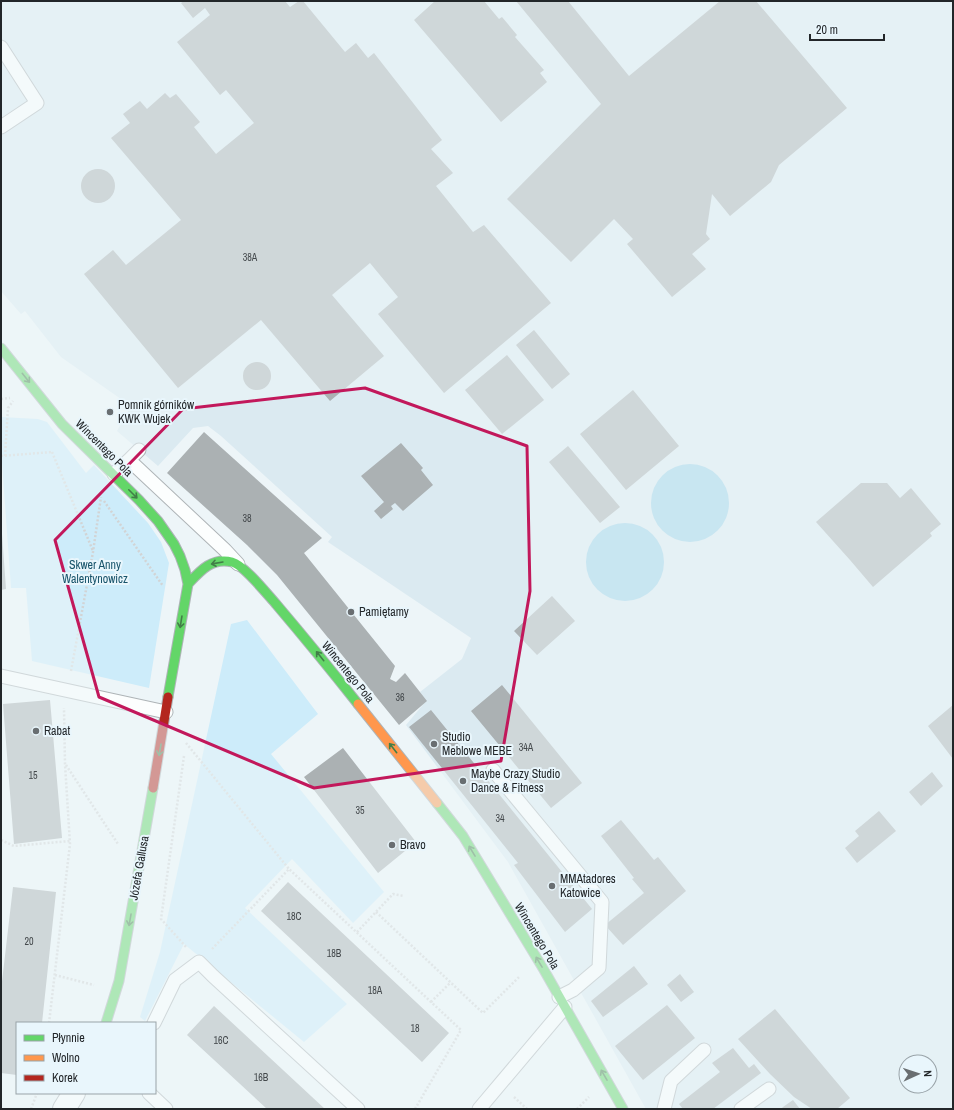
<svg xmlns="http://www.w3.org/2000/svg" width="954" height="1110" font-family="'Archivo Narrow',sans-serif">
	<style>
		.built { fill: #dbeaf1; fill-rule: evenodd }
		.green { fill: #cdecfa }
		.water { fill: #9cd2e9 }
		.building { fill: #abb1b3 }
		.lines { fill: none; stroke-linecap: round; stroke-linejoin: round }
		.lane-casing { stroke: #aeb4b7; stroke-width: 15 }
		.street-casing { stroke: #aeb4b7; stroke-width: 24 }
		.fast-casing { stroke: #aeb4b7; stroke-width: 11 }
		.slow-casing { stroke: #aeb4b7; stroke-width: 11 }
		.jam-casing { stroke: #aeb4b7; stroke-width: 11 }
		.path { stroke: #d2d4d5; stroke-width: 2.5; stroke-dasharray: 2 2; stroke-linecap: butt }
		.lane { stroke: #fcfefe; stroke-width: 13 }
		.street { stroke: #fcfefe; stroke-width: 22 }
		.fast { stroke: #63d668; stroke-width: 9 }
		.slow { stroke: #ff974d; stroke-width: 9 }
		.jam { stroke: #b3261e; stroke-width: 9 }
		.oneway { stroke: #427e48 }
		.marked { fill: none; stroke: #c2185b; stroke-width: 3; stroke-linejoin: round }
		.poi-dot { fill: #696e71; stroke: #e9f6fc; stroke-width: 1.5 }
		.labels { text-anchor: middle; stroke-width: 4; stroke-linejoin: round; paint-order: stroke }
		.number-label { font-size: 10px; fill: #44494c }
		.poi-label { font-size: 12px; fill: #222629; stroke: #e9f6fc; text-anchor: start }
		.street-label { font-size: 12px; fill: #222629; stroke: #e9f6fc }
		.park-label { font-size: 12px; fill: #17536a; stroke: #e9f6fc }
	</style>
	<rect width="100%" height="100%" fill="#edf5f8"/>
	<path class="built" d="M 1,1 L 953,1 L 953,1109 L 646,1109 L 508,862 L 406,725 L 426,701 L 420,692 L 462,659 L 471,638 L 328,542 L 332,537 L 221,436 L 208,426 L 193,428 L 158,466 L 117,431 L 131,406 L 61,357 L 25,311 L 21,314 L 1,291 ZM 906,1062 L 930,1062 L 930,1086 L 906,1086 Z"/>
	<path class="green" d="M 1,417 L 38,419 L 47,422 L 86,473 L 94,465 L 148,523 L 161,542 L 169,563 L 149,688 L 32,661 L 26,588 L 11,588 L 2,463 Z
		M 247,620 L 318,714 L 271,754 L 384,892 L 353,923 L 292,859 L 245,908 L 347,1004 L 304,1042 L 184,944 L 145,1021 L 140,1017 L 160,952 L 231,624 Z"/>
	<path class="water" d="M651 503a39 39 0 1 1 78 0a39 39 0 1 1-78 0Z
		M586 562a39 39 0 1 1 78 0a39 39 0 1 1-78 0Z"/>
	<path class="building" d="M 184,1 L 285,1 L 290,7 L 299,1 L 303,1 L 345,52 L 356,43 L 368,58 L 374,53 L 442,140 L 431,149 L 453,173 L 436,186 L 473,232 L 484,225 L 551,303 L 444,393 L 378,314 L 398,297 L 370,263 L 332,295 L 384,356 L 330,401 L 261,320 L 178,388 L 84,274 L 113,250 L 126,265 L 181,220 L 111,138 L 130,123 L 123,114 L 140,101 L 147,109 L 165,93 L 170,98 L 176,94 L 200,122 L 194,127 L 216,154 L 254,123 L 226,90 L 220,95 L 177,42 L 210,15 L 205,8 L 193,18 L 181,3 Z
		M 435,1 L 484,1 L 499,19 L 502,17 L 517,35 L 515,37 L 544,70 L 540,73 L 547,82 L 501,122 L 414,20 Z
		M 516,1 L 568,1 L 629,76 L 720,1 L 756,1 L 847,108 L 779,165 L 771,182 L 730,216 L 712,194 L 706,234 L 710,239 L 692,254 L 706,269 L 672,297 L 627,244 L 633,239 L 614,219 L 571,262 L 507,199 L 601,104 Z
		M81 186a17 17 0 1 1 34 0a17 17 0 1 1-34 0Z
		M 534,330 L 570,374 L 552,389 L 516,345 Z
		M 507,355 L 544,400 L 502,434 L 465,390 Z
		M243 376a14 14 0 1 1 28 0a14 14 0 1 1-28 0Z
		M 633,390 L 679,446 L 626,490 L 580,434 Z
		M 204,432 L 322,538 L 304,553 L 395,666 L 390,679 L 396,682 L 405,673 L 427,701 L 399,725 L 277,575 L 247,545 L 167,473 Z
		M 401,443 L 423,468 L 421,470 L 433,485 L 403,511 L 395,503 L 391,506 L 393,509 L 381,519 L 374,511 L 384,502 L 361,476 Z
		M 568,446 L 620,507 L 600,523 L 549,462 Z
		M 861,483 L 887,483 L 900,498 L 911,488 L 941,524 L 930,533 L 932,536 L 873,587 L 850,560 L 816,522 Z
		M 1,534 L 2,534 L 6,589 L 1,590 Z
		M 552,596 L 575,621 L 537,655 L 514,631 Z
		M 502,685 L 582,783 L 551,808 L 471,711 Z
		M 50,700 L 62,838 L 14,844 L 3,704 Z
		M 953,705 L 953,759 L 928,726 Z
		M 431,710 L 592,909 L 565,932 L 514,865 L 518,863 L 409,727 Z
		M 343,748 L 416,842 L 378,873 L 304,777 Z
		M 932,772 L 943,786 L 921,806 L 909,792 Z
		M 879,811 L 896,831 L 857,863 L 845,848 L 859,836 L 855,831 Z
		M 621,820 L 654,860 L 658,857 L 686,891 L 623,945 L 605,925 L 644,893 L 632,879 L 634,878 L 601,836 Z
		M 288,882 L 449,1033 L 422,1062 L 261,911 Z
		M 13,887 L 56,892 L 42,1023 L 17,1023 L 17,1075 L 1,1073 L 1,990 Z
		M 634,966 L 648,984 L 603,1017 L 591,1001 Z
		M 680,974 L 694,992 L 681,1002 L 667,985 Z
		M 667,1005 L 695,1038 L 643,1080 L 615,1046 Z
		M 214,1006 L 255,1044 L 325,1109 L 267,1109 L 187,1035 Z
		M 775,1009 L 850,1098 L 837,1109 L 812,1109 L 794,1097 L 770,1074 L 738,1039 Z
		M 733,1048 L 749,1068 L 754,1064 L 761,1073 L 713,1109 L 683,1109 L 679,1104 L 720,1072 L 712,1063 Z
		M 793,1100 L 800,1109 L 781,1109 L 783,1107 Z"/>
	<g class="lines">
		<defs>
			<path id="lane" d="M 1,47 L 37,103 L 1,127
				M 129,460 L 139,450
				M 114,474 L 129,460 L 225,550 L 238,564
				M 1,676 L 166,712
				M 493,770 L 602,902 L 599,968 L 573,990 L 559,997
				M 154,1023 L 175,980 L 199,962 L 213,976 L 358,1109
				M 149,1093 L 166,1109
				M 479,1109 L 565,1007
				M 664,1109 L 671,1081 L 704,1050
				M 741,1109 L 769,1089"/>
			<path id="street" d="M 64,1109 L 74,1093"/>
			<path id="fast" d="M 1,348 L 62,424 L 139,500 L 158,521 L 174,544 L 180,556 L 185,570 L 188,584 L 168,697
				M 188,584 C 200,571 212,557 232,562 C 244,565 267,594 276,604 C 304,637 331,670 358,704
				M 437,803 L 463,836 L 544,970 L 623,1109
				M 106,1023 L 119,981 L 153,788"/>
			<path id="slow" d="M 358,704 L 437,803"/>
			<path id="jam" d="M 153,788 L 168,697"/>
		</defs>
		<use href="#lane" class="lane-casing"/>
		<use href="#street" class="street-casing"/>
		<use href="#fast" class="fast-casing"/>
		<use href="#slow" class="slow-casing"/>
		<use href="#jam" class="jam-casing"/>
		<path class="path" d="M 1,399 L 10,398
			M 52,452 L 93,551
			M 1,456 L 52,452
			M 5,456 L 8,408 L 13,401
			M 104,501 L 163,586
			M 71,671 L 93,552 L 101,497
			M 186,743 L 289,869
			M 184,756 L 161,919 L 187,948
			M 66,765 L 118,844
			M 1,840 L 14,846 L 70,841
			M 376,912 L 483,1013 L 520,976
			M 357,932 L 393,894 L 404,896
			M 212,949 L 289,869 L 461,1030 L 415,1109
			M 55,975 L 94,985
			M 431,1002 L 451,982
			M 49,1023 L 70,844 L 65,764 L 64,708
			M 514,1097 L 527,1109
			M 31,1109 L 37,1093
			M 577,1109 L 589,1097"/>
		<use href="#lane" class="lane"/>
		<use href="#street" class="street"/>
		<use href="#fast" class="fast"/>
		<use href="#slow" class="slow"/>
		<use href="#jam" class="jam"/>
	</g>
	<defs><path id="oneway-shaft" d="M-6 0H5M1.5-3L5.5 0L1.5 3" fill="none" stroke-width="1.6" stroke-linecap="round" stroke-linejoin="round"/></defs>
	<g class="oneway">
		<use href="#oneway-shaft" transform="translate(26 378) rotate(51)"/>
		<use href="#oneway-shaft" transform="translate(133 494) rotate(45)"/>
		<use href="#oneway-shaft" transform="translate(217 563) rotate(170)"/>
		<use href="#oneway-shaft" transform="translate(181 622) rotate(99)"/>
		<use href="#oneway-shaft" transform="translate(320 656) rotate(-129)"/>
		<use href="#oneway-shaft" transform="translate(393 748) rotate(-128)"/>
		<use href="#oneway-shaft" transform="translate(160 750) rotate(100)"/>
		<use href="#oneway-shaft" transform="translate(472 851) rotate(-121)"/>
		<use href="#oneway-shaft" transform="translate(130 920) rotate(100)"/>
		<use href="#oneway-shaft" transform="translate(539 962) rotate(-121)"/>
		<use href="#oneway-shaft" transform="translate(604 1075) rotate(-120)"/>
	</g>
	<path d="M0 0H954V1110H0ZM 365,388 L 527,446 L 530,591 L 501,761 L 314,788 L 99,697 L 55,540 L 183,409 Z" fill="#edf5f8" fill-opacity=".55" fill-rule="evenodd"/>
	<path class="marked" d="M 365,388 L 527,446 L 530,591 L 501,761 L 314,788 L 99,697 L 55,540 L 183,409 Z"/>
	<g class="poi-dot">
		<circle cx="110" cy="412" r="4"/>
		<circle cx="351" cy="612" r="4"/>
		<circle cx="36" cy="731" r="4"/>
		<circle cx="434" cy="744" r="4"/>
		<circle cx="463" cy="781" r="4"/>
		<circle cx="392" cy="845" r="4"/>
		<circle cx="552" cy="886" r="4"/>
	</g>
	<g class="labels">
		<g class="number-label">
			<text x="250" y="261">38A</text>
			<text x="247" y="522">38</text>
			<text x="400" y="701">36</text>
			<text x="526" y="751">34A</text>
			<text x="33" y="779">15</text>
			<text x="360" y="814">35</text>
			<text x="500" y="822">34</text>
			<text x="294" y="920">18C</text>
			<text x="29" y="945">20</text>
			<text x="334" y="957">18B</text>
			<text x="375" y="994">18A</text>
			<text x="415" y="1032">18</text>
			<text x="221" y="1044">16C</text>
			<text x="261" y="1081">16B</text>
		</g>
		<g class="poi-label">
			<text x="118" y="409">Pomnik górników<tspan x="118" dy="14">KWK Wujek</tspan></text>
			<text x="359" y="616">Pamiętamy</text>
			<text x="44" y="735">Rabat</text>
			<text x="442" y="741">Studio<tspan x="442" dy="14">Meblowe MEBE</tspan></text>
			<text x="471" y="778">Maybe Crazy Studio<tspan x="471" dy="14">Dance &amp; Fitness</tspan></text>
			<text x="400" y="849">Bravo</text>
			<text x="560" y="883">MMAtadores<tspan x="560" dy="14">Katowice</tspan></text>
		</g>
		<g class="street-label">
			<text transform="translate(104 448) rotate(45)" y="4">Wincentego Pola</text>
			<text transform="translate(348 672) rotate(51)" y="4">Wincentego Pola</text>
			<text transform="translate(139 868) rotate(-80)" y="4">Józefa Gallusa</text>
			<text transform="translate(537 936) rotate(59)" y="4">Wincentego Pola</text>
		</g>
		<g class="park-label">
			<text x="95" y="569">Skwer Anny<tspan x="95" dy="14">Walentynowicz</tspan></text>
		</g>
	</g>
	<rect width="954" height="1110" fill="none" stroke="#222629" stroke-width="4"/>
	<rect x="16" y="1022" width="140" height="72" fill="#e9f6fc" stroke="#99a3a8"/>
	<rect x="24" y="1035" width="20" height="6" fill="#63d668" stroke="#99a3a8"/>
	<text x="52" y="1042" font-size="12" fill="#222629">Płynnie</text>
	<rect x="24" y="1055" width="20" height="6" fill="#ff974d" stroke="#99a3a8"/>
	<text x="52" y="1062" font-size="12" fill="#222629">Wolno</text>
	<rect x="24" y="1075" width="20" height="6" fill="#b3261e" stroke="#99a3a8"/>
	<text x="52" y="1082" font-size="12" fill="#222629">Korek</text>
	<g transform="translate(918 1074) rotate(87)"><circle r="19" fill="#e9f6fc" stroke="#99a3a8"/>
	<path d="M0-3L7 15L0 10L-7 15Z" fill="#696e71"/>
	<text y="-6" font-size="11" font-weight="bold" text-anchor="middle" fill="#222629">N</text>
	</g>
	<path d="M810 34v6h74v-6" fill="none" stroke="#222629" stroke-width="2"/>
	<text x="816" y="34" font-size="12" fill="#222629" stroke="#e9f6fc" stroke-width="3" paint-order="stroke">20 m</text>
</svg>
